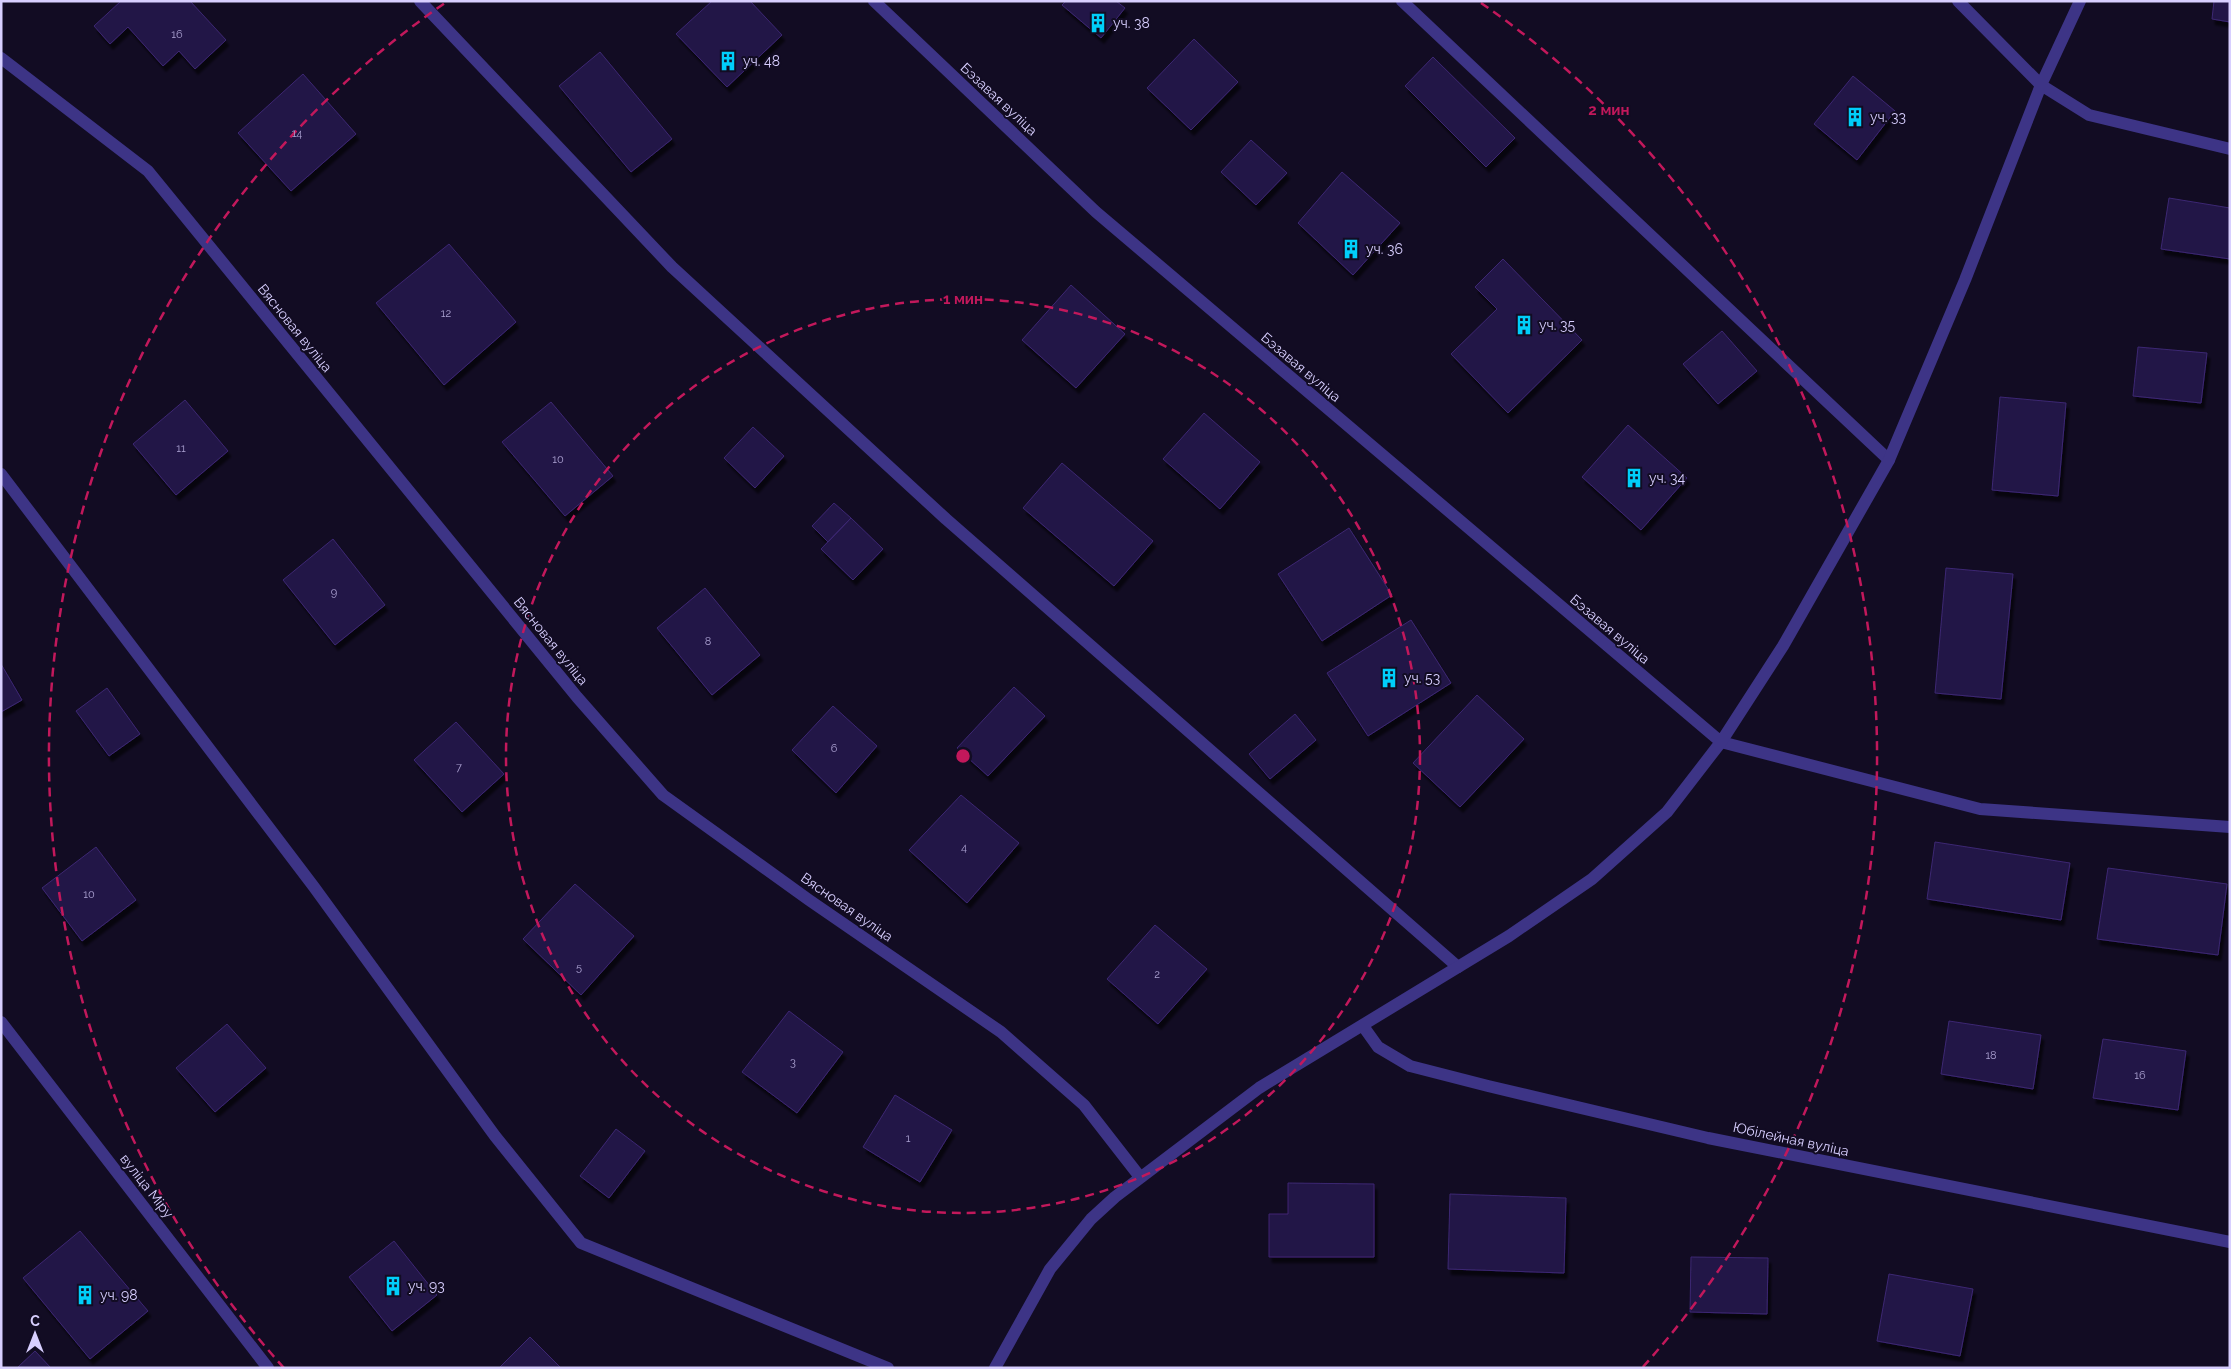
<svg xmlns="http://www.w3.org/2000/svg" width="2231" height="1369" font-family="Raleway,sans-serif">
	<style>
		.building { fill: #241746; stroke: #3c2773; filter: url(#shadow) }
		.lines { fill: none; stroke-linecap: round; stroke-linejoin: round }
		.lane { stroke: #3d3486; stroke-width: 12 }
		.street { stroke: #3d3486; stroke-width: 12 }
		.ring { fill: none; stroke: #c2185b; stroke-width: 2.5; stroke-dasharray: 9 6 }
		.labels { text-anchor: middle; stroke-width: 4; stroke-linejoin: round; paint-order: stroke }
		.number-label { font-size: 11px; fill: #aba1d1 }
		.poi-label { font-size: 14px; fill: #d8cfff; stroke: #120c23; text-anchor: start }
		.street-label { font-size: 14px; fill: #d8cfff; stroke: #120c23 }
		.centre { fill: #c2185b; stroke: #120c23; stroke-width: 2.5 }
		.ring-label { font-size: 15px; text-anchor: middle; font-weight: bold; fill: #c2185b; stroke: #120c23; stroke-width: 4; stroke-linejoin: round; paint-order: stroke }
	</style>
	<defs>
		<filter id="shadow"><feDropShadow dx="3" dy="5.5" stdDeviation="1" flood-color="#0009"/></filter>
	</defs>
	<rect width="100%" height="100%" fill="#120c23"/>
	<path class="building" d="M 121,1 L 190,1 L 226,40 L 195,69 L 179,51 L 163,66 L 128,27 L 110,44 L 94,26 Z
		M 712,1 L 750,1 L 782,35 L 727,87 L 676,34 Z
		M 1066,1 L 1116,1 L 1125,8 L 1101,38 L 1062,5 Z
		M 2214,1 L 2230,1 L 2230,22 L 2212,19 Z
		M 1194,39 L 1238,82 L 1191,130 L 1147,88 Z
		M 600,52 L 672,139 L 631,172 L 559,86 Z
		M 1433,57 L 1515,138 L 1486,167 L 1405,86 Z
		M 303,74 L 356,134 L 291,191 L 238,133 Z
		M 1853,76 L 1895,111 L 1857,160 L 1814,124 Z
		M 1251,140 L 1287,173 L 1256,205 L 1221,172 Z
		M 1342,172 L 1400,223 L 1353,275 L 1298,223 Z
		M 2169,198 L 2230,208 L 2230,259 L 2161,249 Z
		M 449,244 L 516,322 L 444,385 L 376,303 Z
		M 1503,259 L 1582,340 L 1508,413 L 1451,354 L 1497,309 L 1475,287 Z
		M 1071,285 L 1125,334 L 1076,388 L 1022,340 Z
		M 1722,331 L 1757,371 L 1718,404 L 1683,364 Z
		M 2138,347 L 2207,353 L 2201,403 L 2133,396 Z
		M 2000,397 L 2066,403 L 2058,496 L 1992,490 Z
		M 185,400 L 228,451 L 176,495 L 133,444 Z
		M 551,402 L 613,476 L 565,516 L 502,442 Z
		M 1204,413 L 1260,462 L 1220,509 L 1163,459 Z
		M 1628,425 L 1687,478 L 1641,530 L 1582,477 Z
		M 753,427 L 784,456 L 755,488 L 724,458 Z
		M 1062,463 L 1153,541 L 1114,586 L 1023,508 Z
		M 834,503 L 851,518 L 828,542 L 812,526 Z
		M 851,518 L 883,549 L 853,580 L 821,549 Z
		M 1349,528 L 1392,595 L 1322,641 L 1278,574 Z
		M 333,539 L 385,605 L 335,645 L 283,580 Z
		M 1946,568 L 2013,574 L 2001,699 L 1935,693 Z
		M 705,588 L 760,655 L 712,695 L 657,628 Z
		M 1411,620 L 1451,683 L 1368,736 L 1327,673 Z
		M 1,664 L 22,700 L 1,712 Z
		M 1014,687 L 1045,716 L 988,776 L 957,748 Z
		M 107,688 L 140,734 L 109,756 L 76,711 Z
		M 1477,695 L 1524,739 L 1460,807 L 1413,763 Z
		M 833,706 L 877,746 L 836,793 L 792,750 Z
		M 1295,714 L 1316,740 L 1270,779 L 1249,754 Z
		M 456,722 L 504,774 L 462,812 L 414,760 Z
		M 961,795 L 1019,843 L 967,903 L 909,850 Z
		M 1935,842 L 2070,863 L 2061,920 L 1927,899 Z
		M 96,847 L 136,900 L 82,941 L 42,888 Z
		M 2108,868 L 2227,884 L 2218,955 L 2097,939 Z
		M 575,884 L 634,936 L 581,995 L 523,939 Z
		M 1155,925 L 1207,969 L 1158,1024 L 1107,979 Z
		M 789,1011 L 843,1052 L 797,1113 L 742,1072 Z
		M 1949,1021 L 2041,1035 L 2033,1089 L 1941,1074 Z
		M 227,1024 L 266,1068 L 215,1112 L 176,1068 Z
		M 2103,1039 L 2186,1051 L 2178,1110 L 2093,1098 Z
		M 895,1095 L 952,1130 L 920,1182 L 863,1147 Z
		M 616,1129 L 645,1151 L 609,1198 L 580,1176 Z
		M 1288,1183 L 1374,1184 L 1374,1257 L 1269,1257 L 1269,1214 L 1288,1214 Z
		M 1450,1194 L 1566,1198 L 1564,1273 L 1448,1269 Z
		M 80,1231 L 148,1311 L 90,1359 L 23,1278 Z
		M 394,1241 L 437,1295 L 392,1331 L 349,1277 Z
		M 1691,1257 L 1768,1258 L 1767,1314 L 1690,1312 Z
		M 1889,1274 L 1973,1289 L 1960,1356 L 1877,1341 Z
		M 530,1337 L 561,1368 L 499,1368 Z
		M 35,1351 L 51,1368 L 17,1368 Z"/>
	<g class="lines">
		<path class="lane" d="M 420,1 L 672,267 L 946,519 L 1458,967
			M 1402,1 L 1889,460
			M 1,474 L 314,887 L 495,1136 L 581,1243 L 888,1368
			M 1721,742 L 1980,809 L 2230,827"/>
		<path class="street" d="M 874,1 L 1096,212 L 1721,742
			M 1958,1 L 2041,85 L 2089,115 L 2230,149
			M 1,58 L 148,171 L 577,697 L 663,795 L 809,900 L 1001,1032 L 1084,1105 L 1140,1177
			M 1,1022 L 268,1368
			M 1363,1026 L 1378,1047 L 1410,1066 L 1488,1086 L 1708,1138 L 2230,1242
			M 995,1368 L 1050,1269 L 1091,1219 L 1115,1197 L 1259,1088 L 1509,936 L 1592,879 L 1667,812 L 1721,742 L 1783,646 L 1889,460 L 1965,280 L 2041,85 L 2080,1"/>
	</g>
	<g class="ring">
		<circle cx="963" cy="756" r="457"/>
		<path d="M284 1368A914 914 0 0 1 445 3M1481 3A914 914 0 0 1 1642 1368"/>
	</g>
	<defs>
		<symbol id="building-bare" viewBox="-9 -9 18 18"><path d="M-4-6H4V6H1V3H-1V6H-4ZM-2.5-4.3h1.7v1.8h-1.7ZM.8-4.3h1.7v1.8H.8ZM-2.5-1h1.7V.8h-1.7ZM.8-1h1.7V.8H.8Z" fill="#00cefa" stroke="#120c23" stroke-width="2.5" paint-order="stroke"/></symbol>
	</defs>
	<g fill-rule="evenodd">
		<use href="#building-bare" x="1084" y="9" width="28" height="28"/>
		<use href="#building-bare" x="714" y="47" width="28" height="28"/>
		<use href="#building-bare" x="1841" y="103" width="28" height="28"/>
		<use href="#building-bare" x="1337" y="235" width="28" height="28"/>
		<use href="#building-bare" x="1510" y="311" width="28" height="28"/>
		<use href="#building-bare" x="1620" y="464" width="28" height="28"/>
		<use href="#building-bare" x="1375" y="664" width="28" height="28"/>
		<use href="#building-bare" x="379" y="1272" width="28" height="28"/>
		<use href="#building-bare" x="71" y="1281" width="28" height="28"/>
	</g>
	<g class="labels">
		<g class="number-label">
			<text x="177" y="38">16</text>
			<text x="297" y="137">14</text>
			<text x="446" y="317">12</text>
			<text x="181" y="452">11</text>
			<text x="558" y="463">10</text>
			<text x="334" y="596">9</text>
			<text x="708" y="645">8</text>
			<text x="834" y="752">6</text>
			<text x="459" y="771">7</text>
			<text x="964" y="851">4</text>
			<text x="89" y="898">10</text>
			<text x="579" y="971">5</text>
			<text x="1157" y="978">2</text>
			<text x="1991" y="1059">18</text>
			<text x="793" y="1066">3</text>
			<text x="2140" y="1079">16</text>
			<text x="908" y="1142">1</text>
		</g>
		<g class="poi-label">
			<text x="1113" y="28">уч. 38</text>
			<text x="743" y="66">уч. 48</text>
			<text x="1870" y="122">уч. 33</text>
			<text x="1366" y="254">уч. 36</text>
			<text x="1539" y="330">уч. 35</text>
			<text x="1649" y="483">уч. 34</text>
			<text x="1404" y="683">уч. 53</text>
			<text x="408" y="1291">уч. 93</text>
			<text x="100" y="1300">уч. 98</text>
		</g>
		<g class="street-label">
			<text transform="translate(999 99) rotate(43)" y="5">Бэзавая вуліца</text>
			<text transform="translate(295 328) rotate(51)" y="5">Вясновая вуліца</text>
			<text transform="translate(1301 367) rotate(40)" y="5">Бэзавая вуліца</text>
			<text transform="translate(1610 629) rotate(40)" y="5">Бэзавая вуліца</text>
			<text transform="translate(551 641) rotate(51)" y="5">Вясновая вуліца</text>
			<text transform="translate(847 907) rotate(35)" y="5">Вясновая вуліца</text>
			<text transform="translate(1791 1139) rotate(12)" y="5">Юбілейная вуліца</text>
			<text transform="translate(147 1186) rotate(52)" y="5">вуліца Міру</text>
		</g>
	</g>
	<circle cx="963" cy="756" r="8" class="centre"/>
	<g class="ring-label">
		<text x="1609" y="115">2 мин</text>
		<text x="963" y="304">1 мин</text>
	</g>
	<rect width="2231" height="1369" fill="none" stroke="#d8cfff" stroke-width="5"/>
	<g transform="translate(35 1334)" stroke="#120c23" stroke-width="4" paint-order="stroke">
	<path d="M0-4L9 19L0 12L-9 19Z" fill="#d8cfff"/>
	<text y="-8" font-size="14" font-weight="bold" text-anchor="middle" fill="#d8cfff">С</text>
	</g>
</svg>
